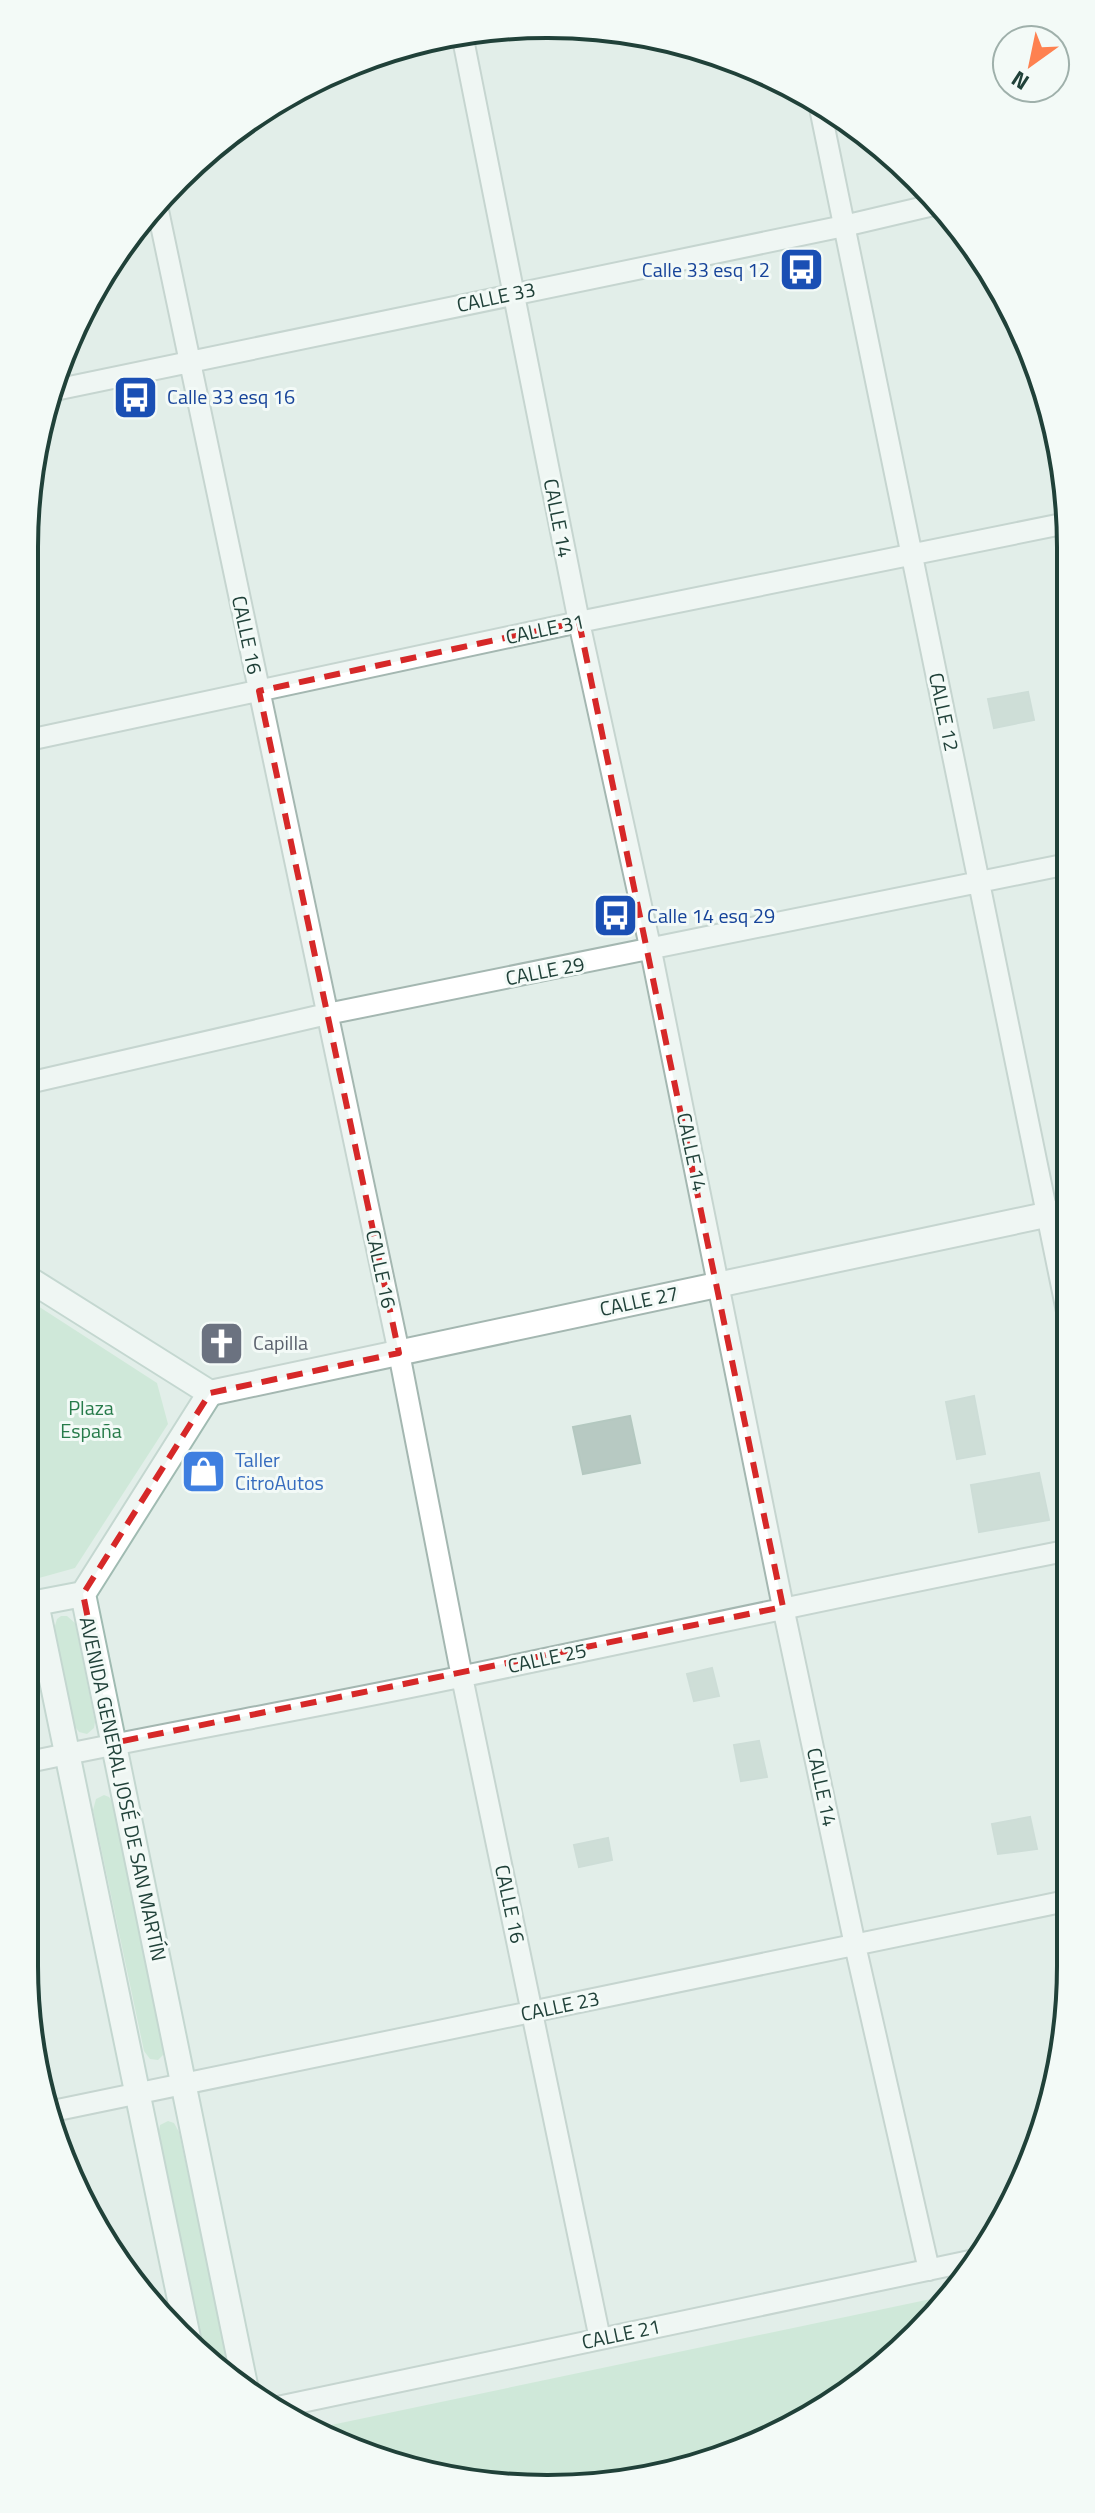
<svg xmlns="http://www.w3.org/2000/svg" width="1095" height="2513" font-family="'Titillium Web',sans-serif">
	<style>
		.green { fill: #b9e1c5 }
		.building { fill: #b7c9c2; stroke: #b4c8c0; stroke-width: 2 }
		.lines { fill: none; stroke-linecap: round; stroke-linejoin: round }
		.minor-casing { stroke: #a4b7b1; stroke-width: 24 }
		.tertiary-casing { stroke: #a4b7b1; stroke-width: 28 }
		.secondary-casing { stroke: #a0bbb2; stroke-width: 28 }
		.minor { stroke: #fff; stroke-width: 20 }
		.tertiary { stroke: #fff; stroke-width: 24 }
		.secondary { stroke: #fff; stroke-width: 24 }
		.marked { fill: none; stroke: #d62828; stroke-width: 6; stroke-dasharray: 16 10; stroke-linejoin: round }
		.labels { text-anchor: middle; stroke-width: 6; stroke-linejoin: round; paint-order: stroke }
		.transit-label { font-size: 20px; fill: #164399; stroke: #f3faf7; text-anchor: start }
		.street-label { font-size: 20px; fill: #204139; stroke: #f3faf7 }
		.worship-label { font-size: 20px; fill: #5b616d; stroke: #f3faf7; text-anchor: start }
		.park-label { font-size: 20px; fill: #277b4a; stroke: #f3faf7 }
		.shop-label { font-size: 20px; fill: #366cbe; stroke: #f3faf7; text-anchor: start }
		.rim { fill: none; stroke: #204139; stroke-width: 4 }
	</style>
	<rect width="100%" height="100%" fill="#e2eee9"/>
	<path class="green" d="M 24,1297 L 157,1383 L 168,1424 L 75,1568 L 32,1580 L 24,1575 Z
		M 61,1616 L 67,1616 L 75,1623 L 95,1722 L 94,1728 L 87,1734 L 79,1732 L 73,1724 L 54,1629 L 57,1619 Z
		M 104,1795 L 109,1797 L 115,1806 L 165,2053 L 158,2060 L 150,2059 L 144,2051 L 93,1810 L 96,1799 Z
		M 168,2121 L 174,2123 L 179,2132 L 230,2373 L 203,2351 L 158,2136 L 160,2125 Z
		M 950,2295 L 941,2310 L 809,2419 L 649,2479 L 446,2479 L 312,2429 Z"/>
	<path class="building" d="M 1028,692 L 1034,720 L 994,728 L 988,699 Z
		M 974,1396 L 985,1454 L 957,1459 L 946,1402 Z
		M 630,1416 L 640,1463 L 583,1474 L 573,1427 Z
		M 1039,1473 L 1049,1520 L 979,1532 L 971,1485 Z
		M 712,1668 L 719,1696 L 694,1701 L 687,1674 Z
		M 759,1741 L 767,1777 L 741,1781 L 734,1745 Z
		M 1030,1817 L 1037,1849 L 998,1854 L 992,1824 Z
		M 608,1838 L 612,1860 L 579,1867 L 574,1845 Z"/>
	<g class="lines">
		<defs>
			<path id="minor" d="M 462,34 L 579,622 L 651,951 L 783,1607 L 855,1945 L 929,2270
				M 819,103 L 1069,1321
				M 156,201 L 399,1353 L 462,1677 L 600,2339
				M 50,391 L 844,226 L 942,203
				M 24,741 L 579,622 L 1067,523
				M 24,1084 L 327,1014 L 1068,864
				M 24,1763 C 170,1732 318,1707 464,1676 C 666,1634 867,1590 1070,1550
				M 48,2112 L 1071,1900
				M 273,2408 L 970,2261"/>
			<path id="tertiary" d="M 210,1393 L 1069,1210"/>
			<path id="secondary" d="M 24,1276 L 210,1393 L 83,1594 L 245,2385
				M 24,1596 L 36,1603 L 188,2338
				M 36,1603 L 83,1594"/>
		</defs>
		<use href="#minor" class="minor-casing"/>
		<use href="#tertiary" class="tertiary-casing"/>
		<use href="#secondary" class="secondary-casing"/>
		<use href="#minor" class="minor"/>
		<use href="#tertiary" class="tertiary"/>
		<use href="#secondary" class="secondary"/>
	</g>
	<path d="M0 0H1095V2513H0ZM 579,622 L 783,1607 L 113,1743 L 83,1594 L 210,1393 L 399,1353 L 259,691 Z" fill="#e2eee9" fill-opacity=".55" fill-rule="evenodd"/>
	<path class="marked" d="M 579,622 L 783,1607 L 113,1743 L 83,1594 L 210,1393 L 399,1353 L 259,691 Z"/>
	<defs>
		<symbol id="bus-square" viewBox="-11 -11 22 22"><rect x="-9" y="-9" width="18" height="18" rx="4" fill="#1a4fb4" stroke="#f3faf7"/><path d="M-5-6H5V4H4V6H2V4H-2V6H-4V4H-5ZM-3.5-4V0h7V-4ZM-3.5 1.2v1.5H-2V1.2ZM2 1.2v1.5H3.5V1.2Z" fill="#fff"/></symbol>
		<symbol id="church-square" viewBox="-11 -11 22 22"><rect x="-9" y="-9" width="18" height="18" rx="4" fill="#6b7280" stroke="#f3faf7"/><path d="M-1.2-6h2.4v3.5h3.3v2.4h-3.3V6h-2.4V-.1h-3.3v-2.4h3.3Z" fill="#fff"/></symbol>
		<symbol id="shop-square" viewBox="-11 -11 22 22"><rect x="-9" y="-9" width="18" height="18" rx="4" fill="#3f7fe0" stroke="#f3faf7"/><path d="M-5-2.5h2.3a2.7 3.5 0 0 1 5.4 0H5L5.5 6h-11ZM-1.5-2.5h3a1.5 2.3 0 0 0-3 0Z" fill="#fff"/></symbol>
	</defs>
	<g fill-rule="evenodd">
		<use href="#bus-square" x="776" y="244" width="51" height="51"/>
		<use href="#bus-square" x="110" y="372" width="51" height="51"/>
		<use href="#bus-square" x="590" y="890" width="51" height="51"/>
		<use href="#church-square" x="196" y="1318" width="51" height="51"/>
		<use href="#shop-square" x="178" y="1446" width="51" height="51"/>
	</g>
	<g class="labels">
		<g class="transit-label">
			<text x="770" y="277" text-anchor="end">Calle 33 esq 12</text>
			<text x="167" y="404">Calle 33 esq 16</text>
			<text x="647" y="923">Calle 14 esq 29</text>
		</g>
		<g class="street-label">
			<text transform="translate(496 297) rotate(-12)" y="7">CALLE 33</text>
			<text transform="translate(558 518) rotate(79)" y="7">CALLE 14</text>
			<text transform="translate(545 629) rotate(-12)" y="7">CALLE 31</text>
			<text transform="translate(247 635) rotate(78)" y="7">CALLE 16</text>
			<text transform="translate(944 712) rotate(78)" y="7">CALLE 12</text>
			<text transform="translate(545 971) rotate(-11)" y="7">CALLE 29</text>
			<text transform="translate(692 1152) rotate(78)" y="7">CALLE 14</text>
			<text transform="translate(381 1269) rotate(78)" y="7">CALLE 16</text>
			<text transform="translate(639 1301) rotate(-12)" y="7">CALLE 27</text>
			<text transform="translate(547 1658) rotate(-12)" y="7">CALLE 25</text>
			<text transform="translate(822 1787) rotate(78)" y="7">CALLE 14</text>
			<text transform="translate(123 1789) rotate(78)" y="7">AVENIDA GENERAL JOSÉ DE SAN MARTÍN</text>
			<text transform="translate(510 1904) rotate(78)" y="7">CALLE 16</text>
			<text transform="translate(560 2006) rotate(-12)" y="7">CALLE 23</text>
			<text transform="translate(621 2334) rotate(-12)" y="7">CALLE 21</text>
		</g>
		<g class="worship-label">
			<text x="253" y="1350">Capilla</text>
		</g>
		<g class="park-label">
			<text x="91" y="1415">Plaza<tspan x="91" dy="23">España</tspan></text>
		</g>
		<g class="shop-label">
			<text x="235" y="1467">Taller<tspan x="235" dy="23">CitroAutos</tspan></text>
		</g>
	</g>
	<path d="M0 0H1095V2513H0ZM547 38H548A509 509 0 0 1 1057 547V1966A509 509 0 0 1 548 2475H547A509 509 0 0 1 38 1966V547A509 509 0 0 1 547 38Z" fill="#f3faf7" fill-rule="evenodd"/>
	<path class="rim" d="M547 38H548A509 509 0 0 1 1057 547V1966A509 509 0 0 1 548 2475H547A509 509 0 0 1 38 1966V547A509 509 0 0 1 547 38Z"/>
	<g transform="translate(1031 64) rotate(213)"><circle r="38" fill="#f3faf7" stroke="#9fb0ab" stroke-width="2"/>
	<path d="M0-6L14 30L0 20L-14 30Z" fill="#fe8150"/>
	<text y="-12" font-size="22" font-weight="bold" text-anchor="middle" fill="#204139">N</text>
	</g>
</svg>
